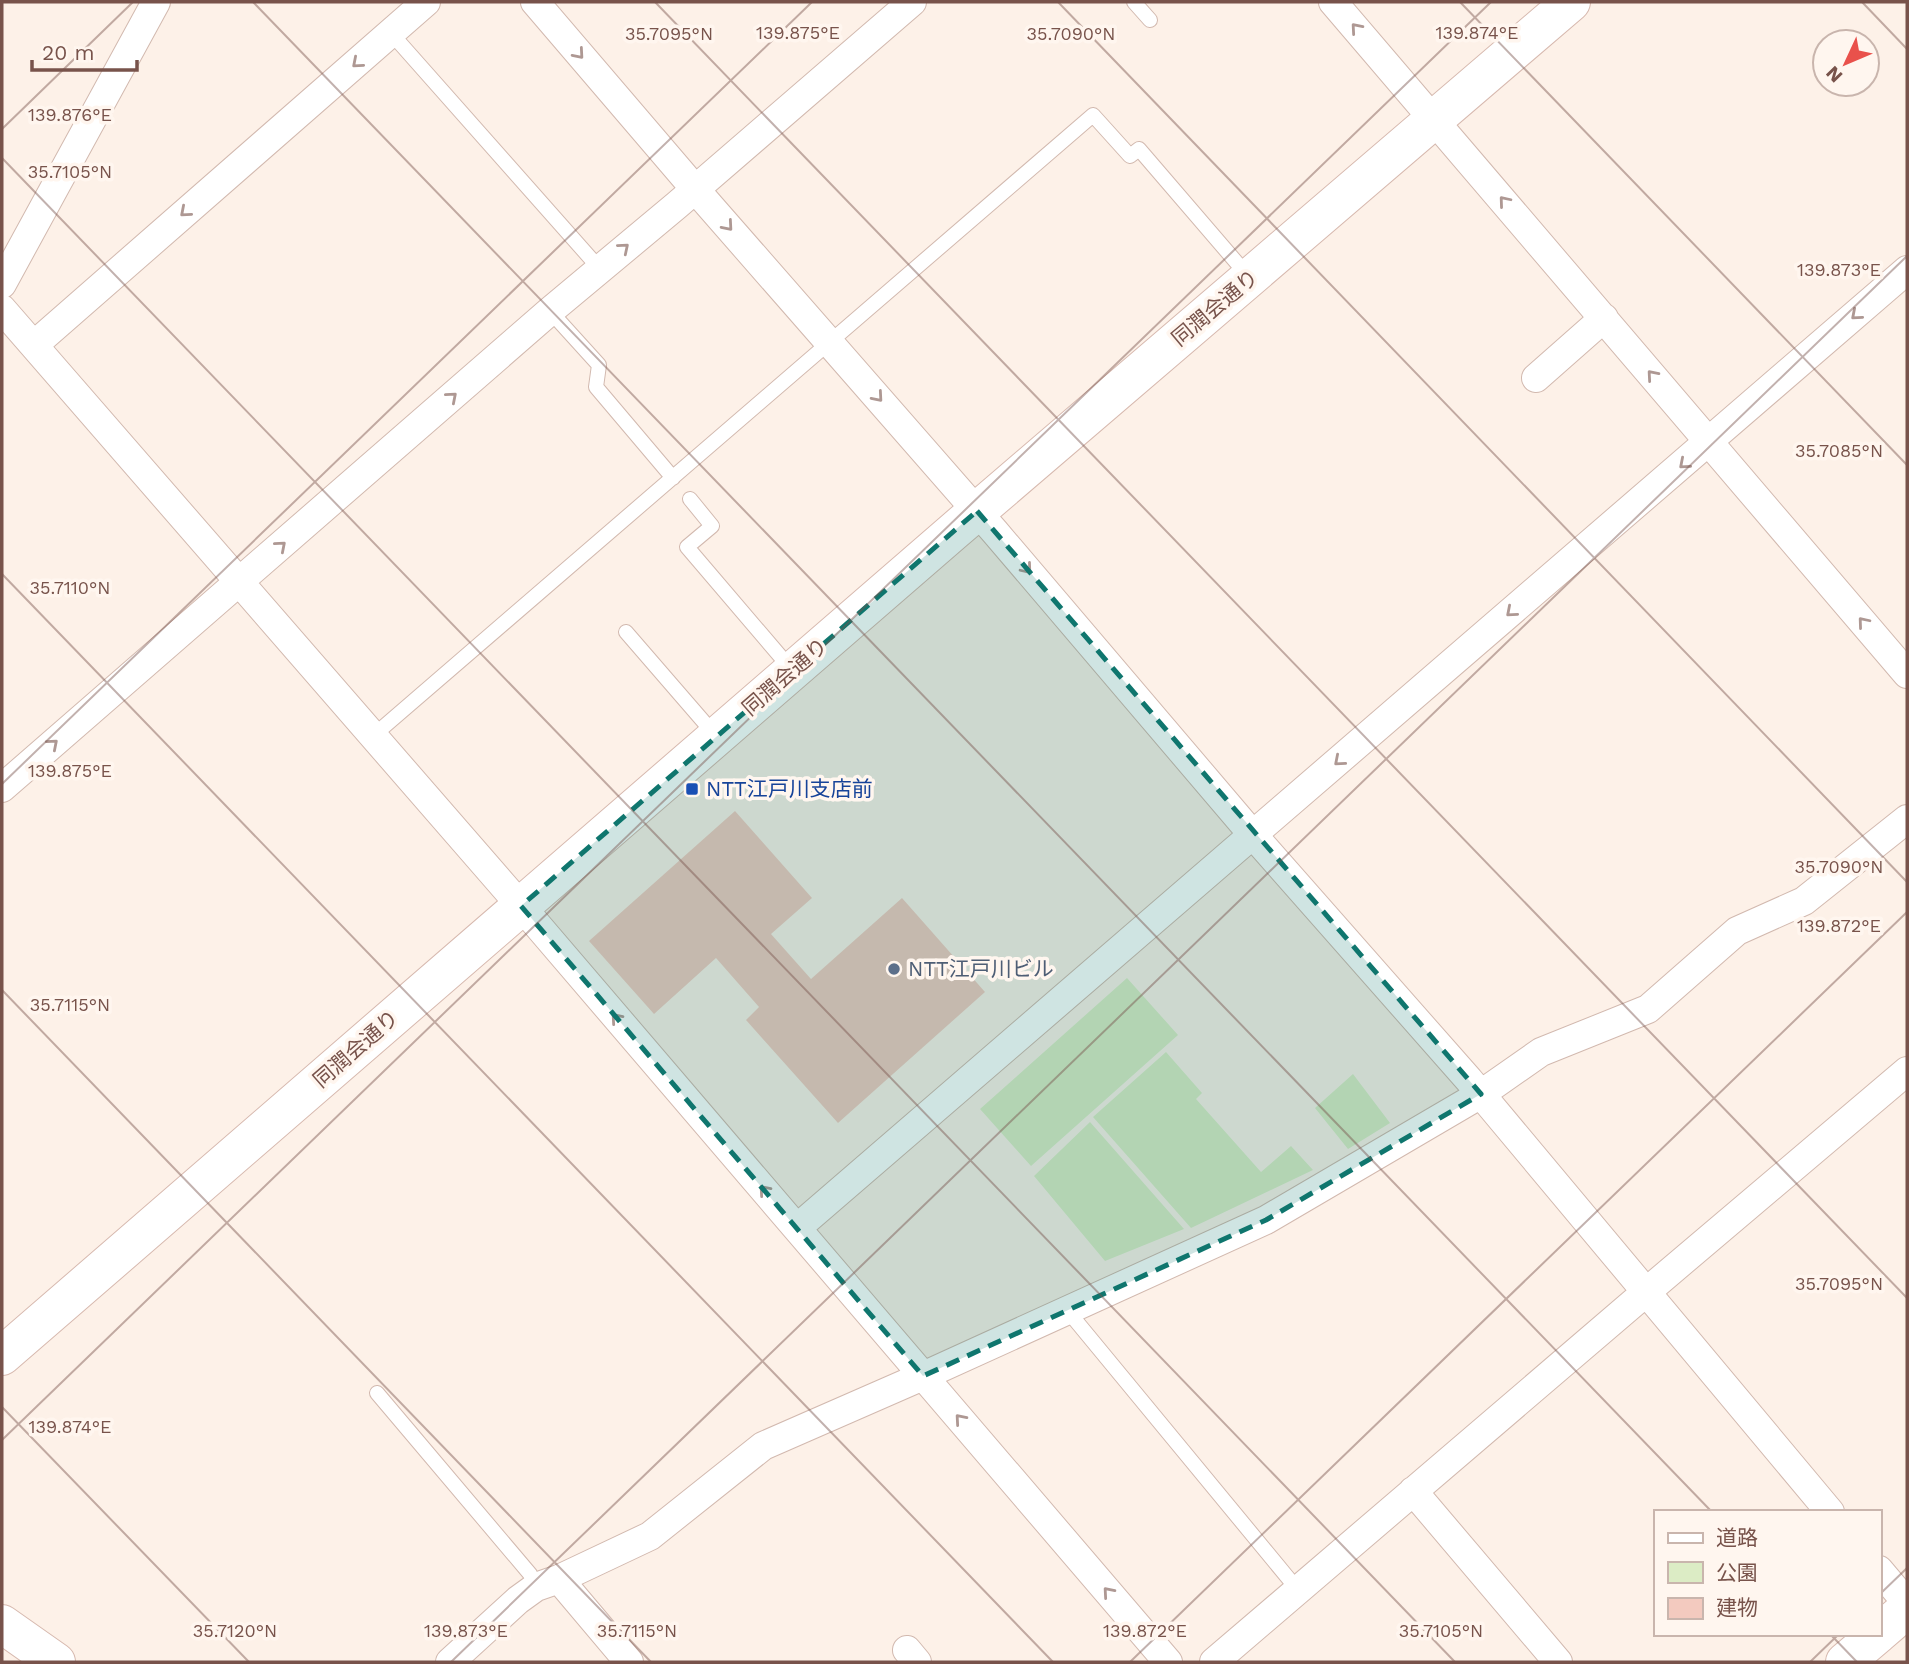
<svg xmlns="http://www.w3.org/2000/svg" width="1909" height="1664" font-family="'Work Sans','Noto Sans JP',sans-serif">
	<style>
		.green { fill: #dcecc5 }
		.building { fill: #f3cabf }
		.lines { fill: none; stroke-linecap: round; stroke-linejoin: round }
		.lane-casing { stroke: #d2b9af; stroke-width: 16 }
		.street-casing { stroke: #d2b9af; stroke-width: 30 }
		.secondary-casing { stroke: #d7b9af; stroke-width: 40 }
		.lane { stroke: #fff; stroke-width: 14 }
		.street { stroke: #fff; stroke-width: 28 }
		.secondary { stroke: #fff; stroke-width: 38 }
		.oneway { stroke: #ae9893 }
		.marked { fill: #0f766e; fill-opacity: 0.2; stroke: #0f766e; stroke-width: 5; stroke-dasharray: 14 9; stroke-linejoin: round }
		.ticks { fill: none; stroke: #78534b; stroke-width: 2; stroke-opacity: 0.45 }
		.transit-dot { fill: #1a4fb4; stroke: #fff6ef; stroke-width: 2.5 }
		.service-dot { fill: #5c6f8a; stroke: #fff6ef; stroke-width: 2.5 }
		.labels { text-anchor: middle; stroke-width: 7; stroke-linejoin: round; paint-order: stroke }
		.street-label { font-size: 21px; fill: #78534b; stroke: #fff6ef }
		.transit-label { font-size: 21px; fill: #164399; stroke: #fff6ef; text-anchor: start }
		.service-label { font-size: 21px; fill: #4e5e75; stroke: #fff6ef; text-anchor: start }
		.ticks-label { font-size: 18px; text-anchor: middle; fill: #78534b; stroke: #fff6ef; stroke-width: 7; stroke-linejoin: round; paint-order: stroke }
	</style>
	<rect width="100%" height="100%" fill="#fdf1e8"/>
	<path class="green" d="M 1127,978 L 1178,1035 L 1031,1166 L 980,1109 Z
		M 1166,1052 L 1202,1093 L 1196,1099 L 1261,1172 L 1291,1146 L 1313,1170 L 1191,1228 L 1093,1117 Z
		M 1353,1074 L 1390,1123 L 1348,1149 L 1315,1108 Z
		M 1090,1122 L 1184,1229 L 1105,1261 L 1034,1176 Z"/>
	<path class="building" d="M 735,811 L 812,898 L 771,934 L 811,979 L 902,898 L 985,992 L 838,1123 L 746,1020 L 759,1007 L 716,958 L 654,1014 L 589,941 Z"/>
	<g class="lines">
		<defs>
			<path id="lane" d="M 1134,2 L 1150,20
				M 391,33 L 600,269
				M 550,311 L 599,365 L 596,387 L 673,478
				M 690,499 L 712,526 L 687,547 L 792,670
				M 626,632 L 716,736
				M 373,736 L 1093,115 L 1130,156 L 1139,149 L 1249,277
				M 1067,1310 L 1298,1590
				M 377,1393 L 530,1574 L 536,1587"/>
			<path id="street" d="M 535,2 L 695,189 L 995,532 L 1253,835 L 1469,1080 L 1830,1512
				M 1333,2 L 1907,674
				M 2,284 L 156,2
				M 2,309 L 521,906 L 1168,1662
				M 34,345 L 426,2
				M 1536,378 L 1604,318
				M 2,788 L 550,311 L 677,205 L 912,2
				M 797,1228 L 1907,270
				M 1413,1491 L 1558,1662
				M 1879,1570 L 1907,1603
				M 559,1579 L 629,1662
				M 907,1650 L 917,1662
				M 450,1662 L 518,1600 L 536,1587 L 559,1579 L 650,1536 L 763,1446 L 923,1376 L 1266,1220 L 1481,1094 L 1541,1052 L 1648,1009 L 1737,931 L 1804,901 L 1907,819
				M 1214,1662 L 1645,1293 L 1907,1071"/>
			<path id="secondary" d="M 2,1356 L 954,531 L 1571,2
				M 2,1624 L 56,1662
				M 1879,1633 L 1907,1609
				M 1845,1662 L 1878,1634"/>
		</defs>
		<use href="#lane" class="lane-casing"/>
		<use href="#street" class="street-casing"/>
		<use href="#secondary" class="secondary-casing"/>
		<use href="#lane" class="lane"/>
		<use href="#street" class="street"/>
		<use href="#secondary" class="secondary"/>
	</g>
	<defs><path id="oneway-chevron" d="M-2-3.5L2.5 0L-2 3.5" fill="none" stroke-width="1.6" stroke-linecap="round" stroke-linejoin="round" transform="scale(1.75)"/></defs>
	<g class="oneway">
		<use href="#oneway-chevron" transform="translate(1356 28) rotate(-131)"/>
		<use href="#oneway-chevron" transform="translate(579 54) rotate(49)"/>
		<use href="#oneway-chevron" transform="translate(357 63) rotate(139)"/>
		<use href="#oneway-chevron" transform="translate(1504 201) rotate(-130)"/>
		<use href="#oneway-chevron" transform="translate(185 212) rotate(139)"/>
		<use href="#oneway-chevron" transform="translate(728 226) rotate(49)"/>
		<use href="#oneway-chevron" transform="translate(624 248) rotate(-40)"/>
		<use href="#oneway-chevron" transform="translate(1856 315) rotate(139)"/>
		<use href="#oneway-chevron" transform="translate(1652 375) rotate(-131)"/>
		<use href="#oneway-chevron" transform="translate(452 397) rotate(-41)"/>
		<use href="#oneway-chevron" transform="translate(878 397) rotate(49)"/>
		<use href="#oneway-chevron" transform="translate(1684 464) rotate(139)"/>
		<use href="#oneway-chevron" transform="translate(281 546) rotate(-41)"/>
		<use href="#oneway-chevron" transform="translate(1027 569) rotate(50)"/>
		<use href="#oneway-chevron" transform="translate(1511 612) rotate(139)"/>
		<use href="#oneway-chevron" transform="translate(1863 622) rotate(-130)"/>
		<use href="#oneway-chevron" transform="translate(53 744) rotate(-41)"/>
		<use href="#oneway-chevron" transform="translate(1339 761) rotate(139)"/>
		<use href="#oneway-chevron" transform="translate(616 1018) rotate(-131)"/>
		<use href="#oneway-chevron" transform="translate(764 1190) rotate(-131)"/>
		<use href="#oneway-chevron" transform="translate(960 1419) rotate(-131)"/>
		<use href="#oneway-chevron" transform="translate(1108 1592) rotate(-131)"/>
	</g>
	<path class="marked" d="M 977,511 L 1481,1094 L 1266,1220 L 923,1376 L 521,906 Z"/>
	<path class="ticks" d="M 253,2 L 1712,1512M 655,2 L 1907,1298M 1058,2 L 1907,882M 1460,2 L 1907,465M 1862,2 L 1907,49M 2,129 L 133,2M 2,158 L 1455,1662M 2,574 L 1053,1662M 2,784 L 812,2M 2,990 L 651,1662M 2,1407 L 249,1662M 2,1440 L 1491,2M 1879,1595 L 1907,1568M 1830,1634 L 1857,1662M 451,1662 L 1907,256M 1130,1662 L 1907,912M 1810,1662 L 1839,1634"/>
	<rect class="transit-dot" x="685" y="782" width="14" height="14" rx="3.5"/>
	<circle class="service-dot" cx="894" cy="969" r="7"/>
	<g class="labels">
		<g class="street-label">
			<text transform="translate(1215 308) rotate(-40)" y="7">同潤会通り</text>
			<text transform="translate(785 677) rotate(-41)" y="7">同潤会通り</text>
			<text transform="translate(356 1049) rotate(-41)" y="7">同潤会通り</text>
		</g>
		<g class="transit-label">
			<text x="706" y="796">NTT江戸川支店前</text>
		</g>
		<g class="service-label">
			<text x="908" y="976">NTT江戸川ビル</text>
		</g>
	</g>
	<g class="ticks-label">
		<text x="798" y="39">139.875°E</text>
		<text x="1477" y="39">139.874°E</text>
		<text x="669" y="40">35.7095°N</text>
		<text x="1071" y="40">35.7090°N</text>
		<text x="70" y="121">139.876°E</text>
		<text x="70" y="178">35.7105°N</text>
		<text x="1839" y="276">139.873°E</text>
		<text x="1839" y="457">35.7085°N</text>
		<text x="70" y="594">35.7110°N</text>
		<text x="70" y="777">139.875°E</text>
		<text x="1839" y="873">35.7090°N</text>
		<text x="1839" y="932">139.872°E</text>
		<text x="70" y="1011">35.7115°N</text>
		<text x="1839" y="1290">35.7095°N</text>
		<text x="70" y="1433">139.874°E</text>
		<text x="235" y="1637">35.7120°N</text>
		<text x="637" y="1637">35.7115°N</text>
		<text x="1441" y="1637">35.7105°N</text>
		<text x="466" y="1637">139.873°E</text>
		<text x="1145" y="1637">139.872°E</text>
	</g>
	<rect width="1909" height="1664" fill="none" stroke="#78534b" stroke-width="7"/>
	<rect x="1654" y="1510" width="228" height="126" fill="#fff6ef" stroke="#c9b5ad" stroke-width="2"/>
	<rect x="1668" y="1533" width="35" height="10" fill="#ffffff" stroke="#c9b5ad" stroke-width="2"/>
	<text x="1716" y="1545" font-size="21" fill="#78534b">道路</text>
	<rect x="1668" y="1562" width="35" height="21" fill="#dcecc5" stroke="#c9b5ad" stroke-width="2"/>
	<text x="1716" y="1580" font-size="21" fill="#78534b">公園</text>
	<rect x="1668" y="1598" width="35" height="21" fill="#f3cabf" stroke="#c9b5ad" stroke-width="2"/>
	<text x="1716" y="1615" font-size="21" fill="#78534b">建物</text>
	<g transform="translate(1846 63) rotate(226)"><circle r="33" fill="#fff6ef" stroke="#c9b5ad" stroke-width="2"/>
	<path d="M0-5L12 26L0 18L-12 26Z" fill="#e9514b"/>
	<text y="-10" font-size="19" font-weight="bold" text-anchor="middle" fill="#78534b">N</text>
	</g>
	<path d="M32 60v10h105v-10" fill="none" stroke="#78534b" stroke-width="3.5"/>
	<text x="42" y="60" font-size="21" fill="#78534b" stroke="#fff6ef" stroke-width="5" paint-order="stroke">20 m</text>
</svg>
